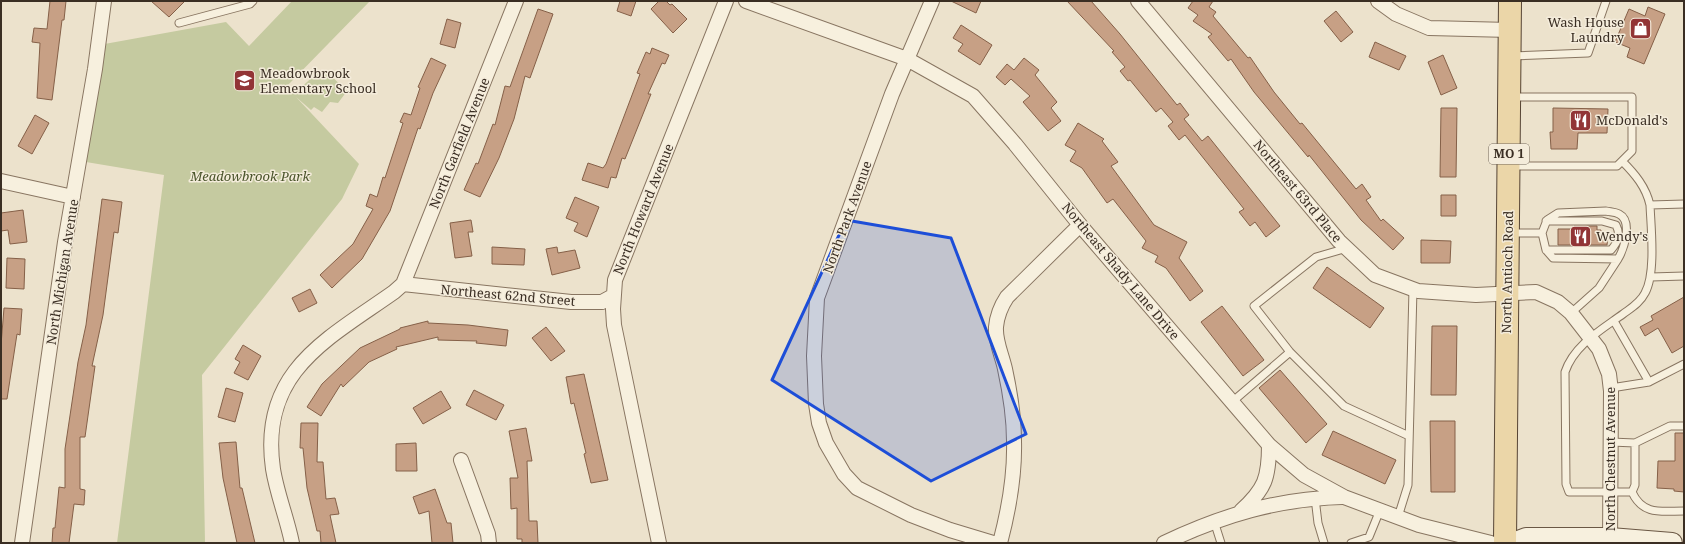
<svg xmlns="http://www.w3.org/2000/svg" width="1685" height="544" font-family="'Noto Serif',serif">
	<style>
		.green { fill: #c5caa0 }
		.building { fill: #c7a085; stroke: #856048 }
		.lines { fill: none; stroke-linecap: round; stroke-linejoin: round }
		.lane-casing { stroke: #887561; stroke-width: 9 }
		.street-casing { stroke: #887561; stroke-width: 16 }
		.secondary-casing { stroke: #6a5744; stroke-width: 22 }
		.primary-casing { stroke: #564434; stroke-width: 24 }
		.lane { stroke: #f7f0de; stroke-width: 7 }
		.street { stroke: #f7f0de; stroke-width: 14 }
		.secondary { stroke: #f7f0de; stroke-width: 20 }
		.primary { stroke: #ebd6a8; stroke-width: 22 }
		.marked { fill: #1d4ed8; fill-opacity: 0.2; stroke: #1d4ed8; stroke-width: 3; stroke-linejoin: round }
		.labels { text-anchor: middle; stroke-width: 3; stroke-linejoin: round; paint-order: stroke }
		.shield { fill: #f4ecdb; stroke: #72675a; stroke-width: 1 }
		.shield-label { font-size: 12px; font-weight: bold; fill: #3a2e23 }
		.poi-label { font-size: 13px; fill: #3a2e23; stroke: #f4ecdb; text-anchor: start }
		.street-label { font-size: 13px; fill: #3a2e23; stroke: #f4ecdb }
		.park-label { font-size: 13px; font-style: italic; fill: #4a542b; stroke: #f4ecdb }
	</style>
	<rect width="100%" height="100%" fill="#ece2cc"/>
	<path class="green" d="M 292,1 L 370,1 L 287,86 L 294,94 L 320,70 L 328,73 L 347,91 L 338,103 L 330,102 L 322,112 L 314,107 L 311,110 L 296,97 L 359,164 L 342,199 L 202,375 L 205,543 L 117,543 L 164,175 L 74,160 L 99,45 L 226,22 L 249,46 Z"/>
	<path class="building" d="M 50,1 L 66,1 L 64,20 L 62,20 L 52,100 L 37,98 L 40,43 L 32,42 L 34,28 L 47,29 Z
		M 151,1 L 185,1 L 169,17 Z
		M 620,1 L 636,1 L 631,16 L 617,11 Z
		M 659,1 L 666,1 L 670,5 L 672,4 L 687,19 L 673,33 L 651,9 Z
		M 951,1 L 981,1 L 976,13 Z
		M 1067,1 L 1091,1 L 1120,34 L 1177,105 L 1180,103 L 1189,115 L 1184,119 L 1202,141 L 1208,136 L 1280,226 L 1266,237 L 1255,222 L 1250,226 L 1239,212 L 1244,209 L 1185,135 L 1179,140 L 1168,126 L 1173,122 L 1161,108 L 1156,112 L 1130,80 L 1128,81 L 1120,71 L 1125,67 L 1112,52 L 1114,51 Z
		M 1193,1 L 1213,1 L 1209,7 L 1216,12 L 1213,16 L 1248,58 L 1250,57 L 1274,92 L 1300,124 L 1302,123 L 1356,189 L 1362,184 L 1371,197 L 1366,200 L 1381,221 L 1383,219 L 1404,238 L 1393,250 L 1361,220 L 1309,155 L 1308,157 L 1254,92 L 1231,59 L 1228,61 L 1208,37 L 1212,34 L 1193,21 L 1198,15 L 1188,8 Z
		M 1648,7 L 1665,14 L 1644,64 L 1627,57 L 1630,48 L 1615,42 L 1629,9 L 1645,16 Z
		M 538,9 L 553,14 L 530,78 L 525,76 L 514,119 L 499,158 L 480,197 L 464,190 L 476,163 L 478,164 L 493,124 L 495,125 L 505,86 L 510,87 Z
		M 1336,11 L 1353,32 L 1341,42 L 1324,21 Z
		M 447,19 L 461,23 L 455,48 L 440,44 Z
		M 961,25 L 992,45 L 980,65 L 958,51 L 963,44 L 953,38 Z
		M 1375,42 L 1406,56 L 1399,70 L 1369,57 Z
		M 652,48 L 669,55 L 665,64 L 662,63 L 648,94 L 651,94 L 625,159 L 622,158 L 616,178 L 611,177 L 608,188 L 582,180 L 588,163 L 603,168 L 606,164 L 640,74 L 637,73 L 646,52 L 650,54 Z
		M 1443,55 L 1457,88 L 1441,95 L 1428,62 Z
		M 431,58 L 446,65 L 433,93 L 420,129 L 418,128 L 390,211 L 362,259 L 332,288 L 320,275 L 353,244 L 373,209 L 366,206 L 370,194 L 377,197 L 383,177 L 385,178 L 403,123 L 400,122 L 404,113 L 411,115 L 420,88 L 418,87 Z
		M 1024,58 L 1039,70 L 1035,75 L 1057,102 L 1051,108 L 1061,121 L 1048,131 L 1023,102 L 1030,96 L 1011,79 L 1005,85 L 996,77 L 1007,64 L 1014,70 Z
		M 1441,108 L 1457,108 L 1456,177 L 1440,177 Z
		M 1553,108 L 1608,109 L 1607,133 L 1578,133 L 1577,149 L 1551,149 L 1550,132 L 1553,132 Z
		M 35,115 L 49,123 L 32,154 L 18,146 Z
		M 1078,123 L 1104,139 L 1102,141 L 1118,162 L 1111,166 L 1154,225 L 1187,242 L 1179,258 L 1203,291 L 1190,301 L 1166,268 L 1155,262 L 1158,256 L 1142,248 L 1146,241 L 1113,199 L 1107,203 L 1082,168 L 1070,161 L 1076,151 L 1065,145 Z
		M 1441,195 L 1456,195 L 1456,216 L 1441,216 Z
		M 575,197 L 599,207 L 587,237 L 574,231 L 578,223 L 566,218 Z
		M 102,199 L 122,202 L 118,233 L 114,232 L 103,315 L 92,366 L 95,366 L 85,437 L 80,437 L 80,489 L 85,490 L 84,505 L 74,504 L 69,543 L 52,543 L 53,528 L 55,528 L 59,487 L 65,488 L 65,449 L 78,362 L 86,325 Z
		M 23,210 L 27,242 L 10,244 L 8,230 L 1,231 L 1,213 Z
		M 471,220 L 473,232 L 468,232 L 472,256 L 455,258 L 450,223 Z
		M 1574,226 L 1597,226 L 1597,230 L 1601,230 L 1601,236 L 1608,236 L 1607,245 L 1558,245 L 1558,229 L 1574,229 Z
		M 1421,240 L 1451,241 L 1450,263 L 1421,263 Z
		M 492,247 L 525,249 L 524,265 L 492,264 Z
		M 557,247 L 558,253 L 575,250 L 580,268 L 552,275 L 546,249 Z
		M 7,258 L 25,259 L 24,289 L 6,288 Z
		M 1327,267 L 1384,308 L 1370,328 L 1313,288 Z
		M 310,289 L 317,303 L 299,312 L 292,298 Z
		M 1684,297 L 1684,346 L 1672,353 L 1658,328 L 1645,336 L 1640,327 L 1653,320 L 1651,316 Z
		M 1222,306 L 1264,360 L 1243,376 L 1201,322 Z
		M 4,308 L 22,309 L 20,335 L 17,334 L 7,399 L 1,399 L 1,345 Z
		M 428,321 L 428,323 L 468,325 L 508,330 L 506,346 L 476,343 L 477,341 L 438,340 L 438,337 L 396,347 L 397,349 L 369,362 L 343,387 L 341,384 L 321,416 L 307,407 L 322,384 L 360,348 L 400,329 L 400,328 Z
		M 1432,326 L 1457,326 L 1456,395 L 1431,395 Z
		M 546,327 L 565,351 L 551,361 L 532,338 Z
		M 243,345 L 261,356 L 248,380 L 234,373 L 240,362 L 235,359 Z
		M 1280,370 L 1327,424 L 1306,443 L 1259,388 Z
		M 584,374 L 608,480 L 591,483 L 584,454 L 586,453 L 574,403 L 571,404 L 566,377 Z
		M 226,388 L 243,393 L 235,422 L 218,417 Z
		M 474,390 L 504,405 L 496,420 L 466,405 Z
		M 441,391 L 451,408 L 423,424 L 413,408 Z
		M 1430,421 L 1455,421 L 1455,492 L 1431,492 Z
		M 301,423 L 318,423 L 317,462 L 323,462 L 326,499 L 335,498 L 339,514 L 330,515 L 336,543 L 321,543 L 320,531 L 317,531 L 307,488 L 303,448 L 300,448 Z
		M 526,428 L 532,461 L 527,461 L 529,521 L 537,521 L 538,543 L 522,543 L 522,539 L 517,539 L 517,508 L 511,509 L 510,478 L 518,478 L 509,431 Z
		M 1333,431 L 1396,460 L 1385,484 L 1322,455 Z
		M 1675,433 L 1684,433 L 1684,492 L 1674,491 L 1674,489 L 1657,488 L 1658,461 L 1675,461 Z
		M 236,442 L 240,488 L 242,488 L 255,543 L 237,543 L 223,478 L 219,443 Z
		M 416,443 L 417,471 L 396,471 L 396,444 Z
		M 435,489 L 447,523 L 451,523 L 453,543 L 432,543 L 429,511 L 419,514 L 413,497 Z"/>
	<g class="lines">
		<defs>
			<path id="lane" d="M 179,23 L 250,4 L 253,1
				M 1512,56 L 1588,53 L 1606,1
				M 1511,166 L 1617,166 L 1632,151 L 1632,97 L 1511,97
				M 1650,205 L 1684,204
				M 1606,211 C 1610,212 1615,212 1619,214 C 1633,221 1624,249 1618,259 L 1553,258 L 1546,250 L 1542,233 L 1547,220 L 1558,213 Z
				M 1546,221 L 1602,221 L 1616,225 C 1621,235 1618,242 1611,250 L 1546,250
				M 1510,233 L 1542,233
				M 1347,248 L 1316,257 L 1254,306 L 1290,352 L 1344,406 L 1409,436
				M 1651,277 L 1684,276
				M 1571,313 L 1599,288 L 1618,259
				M 1649,382 L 1684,364
				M 1611,388 L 1649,382 L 1614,321
				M 1232,402 L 1290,352
				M 1611,442 L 1635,443 L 1635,485 L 1632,492 L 1569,492 L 1566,484 L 1565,372 C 1574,345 1601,330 1623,314 C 1631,308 1640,303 1645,293 C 1656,273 1651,228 1650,205 C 1646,187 1635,174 1622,161
				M 1635,443 L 1670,426 L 1684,426
				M 1632,492 C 1643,516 1662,511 1684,511
				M 1315,498 L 1318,523 L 1324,543
				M 1398,517 L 1408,485 L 1413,289
				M 1214,521 L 1221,543
				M 1351,543 L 1369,537 L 1380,510"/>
			<path id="street" d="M 746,1 L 907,59 L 973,96 L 1015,144 L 1080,225 L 1269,445 L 1304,475 L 1344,497 L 1419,525 L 1491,543
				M 932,1 L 892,94 L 817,298 L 814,356 L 816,404 L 819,423 L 826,443 L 844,474 L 857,488 L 911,515 L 950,530 L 993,543
				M 1138,1 L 1339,241 L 1375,275 L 1418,291 L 1476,295 L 1536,292 L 1558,302 L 1571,313 L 1599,349 L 1609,374 L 1611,391 L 1610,543
				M 1378,1 L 1396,14 L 1429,28 L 1510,30
				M 1,181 L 73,197
				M 403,284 L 571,302 L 602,302 L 613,296
				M 461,460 L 488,534 L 489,543
				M 1241,511 C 1265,489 1269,478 1269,445
				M 22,543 L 65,242 L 95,69 L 104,1
				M 292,543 C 287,518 277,494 273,469 C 259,372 326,340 394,292 L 403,284 L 516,1
				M 659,543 L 614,325 L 613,309 L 615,280 L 726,1
				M 1000,543 C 1009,509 1015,476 1014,441 C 1014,417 1010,392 1005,369 C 1002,355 995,341 996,327 C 997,316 1001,306 1007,297 L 1080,225
				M 1164,543 C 1223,515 1277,499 1342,497"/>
			<path id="secondary" d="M 1513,543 L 1526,538 L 1610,538 L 1672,543"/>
			<path id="primary" d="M 1505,543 L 1510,1"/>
		</defs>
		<use href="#lane" class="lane-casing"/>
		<use href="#street" class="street-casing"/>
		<use href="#secondary" class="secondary-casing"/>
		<use href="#primary" class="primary-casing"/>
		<use href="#lane" class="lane"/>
		<use href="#street" class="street"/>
		<use href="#secondary" class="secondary"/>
		<use href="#primary" class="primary"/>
	</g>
	<path class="marked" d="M 846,220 L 951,238 L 1026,434 L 931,481 L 772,380 Z"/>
	<defs>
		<symbol id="shop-square" viewBox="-11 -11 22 22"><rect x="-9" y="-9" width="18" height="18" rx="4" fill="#923536" stroke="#f4ecdb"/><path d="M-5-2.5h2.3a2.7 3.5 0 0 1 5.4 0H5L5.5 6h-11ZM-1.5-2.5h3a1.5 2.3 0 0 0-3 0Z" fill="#fff"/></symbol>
		<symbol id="school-square" viewBox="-11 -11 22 22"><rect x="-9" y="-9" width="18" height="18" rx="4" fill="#923536" stroke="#f4ecdb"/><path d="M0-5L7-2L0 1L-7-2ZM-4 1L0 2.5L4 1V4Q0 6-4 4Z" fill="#fff"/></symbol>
		<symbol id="restaurant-square" viewBox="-11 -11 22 22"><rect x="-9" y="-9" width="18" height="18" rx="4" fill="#923536" stroke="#f4ecdb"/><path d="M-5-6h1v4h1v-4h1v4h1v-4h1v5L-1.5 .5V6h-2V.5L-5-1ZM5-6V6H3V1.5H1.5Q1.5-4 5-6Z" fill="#fff"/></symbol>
	</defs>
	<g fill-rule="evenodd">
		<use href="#shop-square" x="1628" y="16" width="25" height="25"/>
		<use href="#school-square" x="232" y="68" width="25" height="25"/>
		<use href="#restaurant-square" x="1568" y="108" width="25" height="25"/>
		<use href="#restaurant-square" x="1568" y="224" width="25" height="25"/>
	</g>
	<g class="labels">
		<rect class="shield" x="1489" y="144" width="40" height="20" rx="3"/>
		<g class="shield-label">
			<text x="1509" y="158">MO 1</text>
		</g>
		<g class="poi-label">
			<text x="1624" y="27" text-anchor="end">Wash House<tspan x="1624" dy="15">Laundry</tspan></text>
			<text x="260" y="78">Meadowbrook<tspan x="260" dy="15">Elementary School</tspan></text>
			<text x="1596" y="125">McDonald's</text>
			<text x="1596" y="241">Wendy's</text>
		</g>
		<g class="street-label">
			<text transform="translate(459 143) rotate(-68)" y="5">North Garfield Avenue</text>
			<text transform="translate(1298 191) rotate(50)" y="5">Northeast 63rd Place</text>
			<text transform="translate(643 209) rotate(-68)" y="5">North Howard Avenue</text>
			<text transform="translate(847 217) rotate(-70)" y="5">North Park Avenue</text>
			<text transform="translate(1121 271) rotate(50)" y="5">Northeast Shady Lane Drive</text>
			<text transform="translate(62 272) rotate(-81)" y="5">North Michigan Avenue</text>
			<text transform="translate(1507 272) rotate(-89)" y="5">North Antioch Road</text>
			<text transform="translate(508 295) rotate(5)" y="5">Northeast 62nd Street</text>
			<text transform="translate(1610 459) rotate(-90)" y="5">North Chestnut Avenue</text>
		</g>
		<g class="park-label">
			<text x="250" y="181">Meadowbrook Park</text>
		</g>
	</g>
	<rect width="1685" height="544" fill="none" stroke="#3a2e23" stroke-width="4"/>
</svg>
